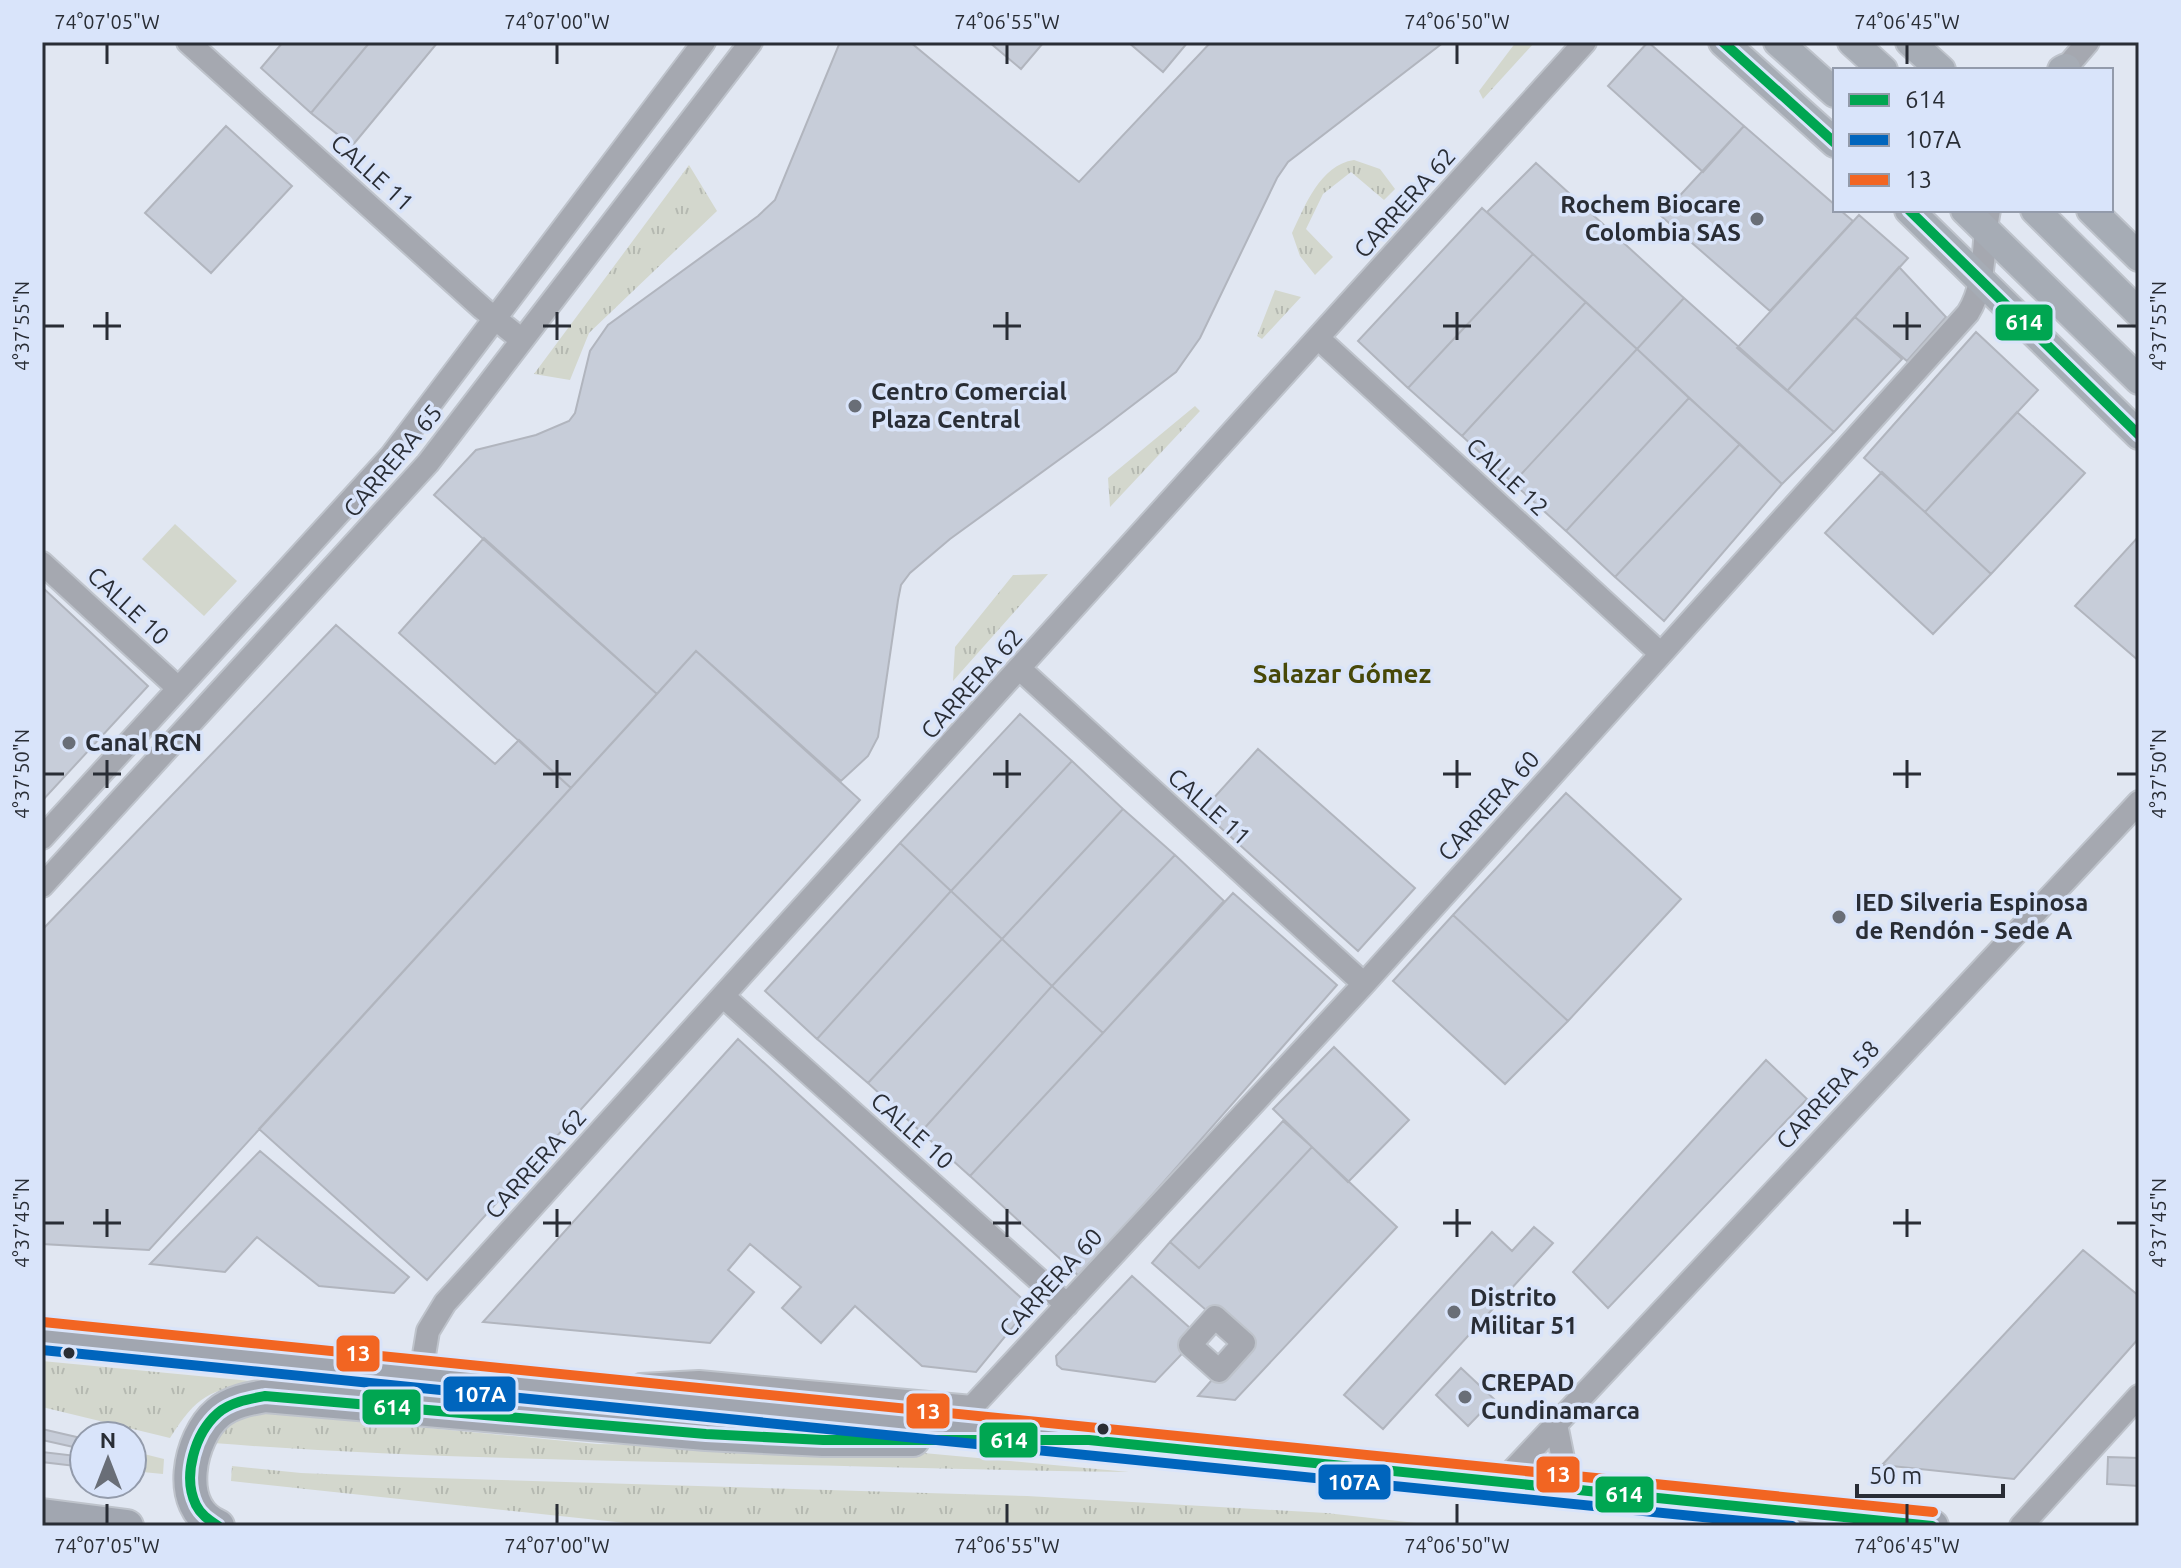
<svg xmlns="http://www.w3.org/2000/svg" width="2181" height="1568" font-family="Ubuntu,sans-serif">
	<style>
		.grass { fill: url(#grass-tufts) }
		.park { fill: #d3d7cd }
		.building { fill: #c7cdd9; stroke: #b1b5be; stroke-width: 2 }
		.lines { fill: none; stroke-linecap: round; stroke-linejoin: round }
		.minor-casing { stroke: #bec3cb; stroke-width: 26 }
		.major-casing { stroke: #bec3cb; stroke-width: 32 }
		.highway-casing { stroke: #bec3cb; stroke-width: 36 }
		.minor { stroke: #a5a8b0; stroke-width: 22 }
		.major { stroke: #a6acb5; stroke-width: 28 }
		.highway { stroke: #a1a6b0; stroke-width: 32 }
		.bus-1-casing { stroke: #d9e4fa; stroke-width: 16 }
		.bus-2-casing { stroke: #d9e4fa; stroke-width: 16 }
		.bus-3-casing { stroke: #d9e4fa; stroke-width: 16 }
		.bus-1 { stroke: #00a651; stroke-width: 10 }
		.bus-2 { stroke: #0065bd; stroke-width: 10 }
		.bus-3 { stroke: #f26522; stroke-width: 10 }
		.ticks { fill: none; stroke: #292d35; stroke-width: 3 }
		.poi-dot { fill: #696e77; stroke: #d9e4fa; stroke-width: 3 }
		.bus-dot { fill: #292d35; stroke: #d9e4fa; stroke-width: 3 }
		.labels { text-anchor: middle; stroke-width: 7; stroke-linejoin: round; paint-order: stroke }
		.street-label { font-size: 24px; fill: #292d35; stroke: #d9e4fa }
		.poi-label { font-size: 24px; font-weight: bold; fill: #292d35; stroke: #d9e4fa; text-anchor: start }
		.neighbourhood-label { font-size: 26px; font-weight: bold; fill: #474809; stroke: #d9e4fa }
		.line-badge { stroke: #d9e4fa; stroke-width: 3 }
		.badge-label { font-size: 22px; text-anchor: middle; font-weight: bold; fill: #fff }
		.neatline { fill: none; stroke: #292d35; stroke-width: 3 }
		.ticks-label { font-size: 20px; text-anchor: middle; fill: #292d35 }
	</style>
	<defs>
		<pattern id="grass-tufts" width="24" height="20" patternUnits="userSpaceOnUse" patternTransform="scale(2)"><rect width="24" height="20" fill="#d3d7cd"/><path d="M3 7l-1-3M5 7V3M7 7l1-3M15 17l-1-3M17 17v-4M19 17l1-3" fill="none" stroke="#b5b9b1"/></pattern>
	</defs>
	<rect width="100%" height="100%" fill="#e1e7f2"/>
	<path class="grass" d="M 1516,42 L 1535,42 L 1483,99 L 1479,91 Z
		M 1354,160 L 1380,169 L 1395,189 L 1384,200 L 1351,172 L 1323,194 L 1306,229 L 1333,257 L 1315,275 L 1300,256 L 1292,233 C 1305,206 1320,165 1354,160 Z
		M 689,165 L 717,211 L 589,333 L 570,380 L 534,374 Z
		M 1275,290 L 1301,297 L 1262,339 L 1257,336 Z
		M 1195,406 L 1200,411 L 1110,507 L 1108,478 Z
		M 1048,574 L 953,681 L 955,647 L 1013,575 Z
		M 42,1361 L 261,1382 C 210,1390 198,1394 170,1438 L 42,1407 Z
		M 248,1409 L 299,1410 L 396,1425 L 597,1444 L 902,1451 L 1129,1472 C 1004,1471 878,1466 753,1464 C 573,1460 393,1457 213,1443 L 225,1423 Z
		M 132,1451 L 164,1459 L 163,1474 L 132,1471 Z
		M 232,1466 L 301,1473 L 399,1477 L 1027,1496 L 1326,1513 L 1443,1526 L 654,1526 L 231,1481 Z"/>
	<path class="park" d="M 175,524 L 237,581 L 204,616 L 142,559 Z"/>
	<path class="building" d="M 283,42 L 370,42 L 311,113 L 261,68 Z
		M 370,42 L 438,42 L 352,146 L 311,113 Z
		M 840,42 L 910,42 L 1079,182 L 1211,42 L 1444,42 L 1288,162 L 1277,178 L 1200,338 L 1176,372 L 1100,430 L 950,539 L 910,573 L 901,585 L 898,600 L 878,737 L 868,756 L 841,781 L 696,651 L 657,694 L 434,495 L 476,450 L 536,435 L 569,421 L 575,413 L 590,351 L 608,325 L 758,216 L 775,200 Z
		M 989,42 L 1044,42 L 1021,69 Z
		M 1128,42 L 1188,42 L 1163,72 Z
		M 1648,42 L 1744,126 L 1703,172 L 1608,86 Z
		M 226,126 L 292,186 L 211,273 L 145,213 Z
		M 1744,126 L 1835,205 L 1835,210 L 1840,210 L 1853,221 L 1770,311 L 1661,216 Z
		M 1536,163 L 1684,298 L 1637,349 L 1487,212 Z
		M 1482,208 L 1533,254 L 1408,388 L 1358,341 Z
		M 1859,215 L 1908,258 L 1787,391 L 1737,348 Z
		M 1533,254 L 1586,302 L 1462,436 L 1408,388 Z
		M 1899,267 L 1946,317 L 1907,361 L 1855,317 Z
		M 1684,298 L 1834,432 L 1782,484 L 1637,349 Z
		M 1586,302 L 1637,349 L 1513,483 L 1462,436 Z
		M 1855,317 L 1902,359 L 1834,432 L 1787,391 Z
		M 1976,332 L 2038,390 L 1925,512 L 1864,458 Z
		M 1637,349 L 1689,398 L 1566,531 L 1513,483 Z
		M 1689,398 L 1740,444 L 1615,577 L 1566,531 Z
		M 2017,412 L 2085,473 L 1991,574 L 1925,512 Z
		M 1740,444 L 1782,484 L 1664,621 L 1615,577 Z
		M 1882,472 L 1991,574 L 1933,634 L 1825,533 Z
		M 2139,536 L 2139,661 L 2075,606 Z
		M 484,538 L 657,694 L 571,788 L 399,633 Z
		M 42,587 L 148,686 L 42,801 Z
		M 336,625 L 495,764 L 519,740 L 571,788 L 149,1250 L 42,1244 L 42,930 Z
		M 696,651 L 860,800 L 427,1280 L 259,1129 Z
		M 1020,714 L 1072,761 L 951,891 L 900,843 Z
		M 1258,749 L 1415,888 L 1358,951 L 1202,811 Z
		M 1072,761 L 1123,809 L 1002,939 L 951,891 Z
		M 1566,793 L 1681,899 L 1568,1021 L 1453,915 Z
		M 1123,809 L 1175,855 L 1052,986 L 1002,939 Z
		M 900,843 L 951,891 L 817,1039 L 765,991 Z
		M 1175,855 L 1224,901 L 1103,1033 L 1052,986 Z
		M 951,891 L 1002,939 L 868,1083 L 817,1039 Z
		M 1233,893 L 1337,985 L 1080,1277 L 970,1176 Z
		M 1453,915 L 1568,1021 L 1505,1084 L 1393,981 Z
		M 1002,939 L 1052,986 L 921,1132 L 868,1083 Z
		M 1052,986 L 1103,1033 L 970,1176 L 921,1132 Z
		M 738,1039 L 1030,1306 L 976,1372 L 922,1366 L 855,1306 L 821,1343 L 782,1308 L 801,1287 L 750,1244 L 728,1270 L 754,1292 L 710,1343 L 483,1322 Z
		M 1334,1047 L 1409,1120 L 1348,1182 L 1273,1109 Z
		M 1766,1060 L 1807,1099 L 1608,1308 L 1573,1272 Z
		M 1283,1121 L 1312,1147 L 1199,1268 L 1170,1242 Z
		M 1312,1147 L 1397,1227 L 1235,1400 L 1198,1396 L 1244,1343 L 1152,1263 L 1170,1242 L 1199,1268 Z
		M 260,1151 L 409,1277 L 394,1293 L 319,1286 L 257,1237 L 225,1272 L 150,1264 Z
		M 1534,1227 L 1553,1243 L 1383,1429 L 1344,1395 L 1492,1232 L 1512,1251 Z
		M 2083,1250 L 2139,1296 L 2139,1338 L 2014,1479 L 1882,1465 Z
		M 1132,1276 L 1199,1336 L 1155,1382 L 1062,1369 L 1057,1365 L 1056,1356 Z
		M 1461,1368 L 1494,1399 L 1468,1426 L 1436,1395 Z
		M 42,1429 L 81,1438 L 78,1448 L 42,1440 Z
		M 42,1452 L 77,1456 L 75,1466 L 42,1462 Z
		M 2108,1457 L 2139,1458 L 2139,1486 L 2107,1484 Z"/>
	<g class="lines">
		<defs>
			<path id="minor" d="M 188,42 L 482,308 L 522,340
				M 2064,70 L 2088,42
				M 1318,338 L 1661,654
				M 42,563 L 178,688
				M 1020,669 L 1364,984
				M 42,838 L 391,456 L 704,42
				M 42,886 L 428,463 L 751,42
				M 724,997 L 1067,1305
				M 1215,1317 L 1244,1343 L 1219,1371 L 1190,1345 Z
				M 421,1373 L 428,1331 L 445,1303 L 1585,42
				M 641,1385 L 699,1382 L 972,1407 L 1364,984 L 1968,313 C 1987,283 1982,244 1989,210
				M 1556,1424 L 1569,1489
				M 1501,1483 L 2139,802
				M 2021,1526 L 2139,1396"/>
			<path id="major" d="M 1723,42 L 1835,143
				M 1778,42 L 1835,93
				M 1852,42 L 1883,70
				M 1910,42 L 1941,70
				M 2062,70 L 2066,68
				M 1909,210 L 2139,435
				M 1965,210 L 2139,380
				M 2035,210 L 2139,313
				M 2091,210 L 2139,257"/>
			<path id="highway" d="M 42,1336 L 1932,1526
				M 42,1515 L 127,1526
				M 218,1526 C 174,1508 189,1437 218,1413 C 231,1402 248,1399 265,1396 L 706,1434 L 823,1440 L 913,1440"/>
		</defs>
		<use href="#minor" class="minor-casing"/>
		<use href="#major" class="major-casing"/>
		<use href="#highway" class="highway-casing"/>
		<use href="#minor" class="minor"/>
		<use href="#major" class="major"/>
		<use href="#highway" class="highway"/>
		<defs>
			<path id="bus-1" d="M 1723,42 L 1835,143
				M 1909,210 L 2139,435
				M 218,1526 C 209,1520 201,1515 196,1505 C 182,1476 195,1433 218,1413 C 231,1402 249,1399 265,1396 L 706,1434 L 823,1440 L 1089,1440 L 1932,1526"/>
			<path id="bus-2" d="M 42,1350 L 1792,1526"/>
			<path id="bus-3" d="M 43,1322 L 1933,1512"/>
		</defs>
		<use href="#bus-1" class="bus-1-casing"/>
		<use href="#bus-2" class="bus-2-casing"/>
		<use href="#bus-3" class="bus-3-casing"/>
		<use href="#bus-1" class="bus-1"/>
		<use href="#bus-2" class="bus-2"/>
		<use href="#bus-3" class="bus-3"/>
	</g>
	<path class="ticks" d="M 107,44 L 107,64M 557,44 L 557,64M 1007,44 L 1007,64M 1457,44 L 1457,64M 1907,44 L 1907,64M 107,312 L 107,340M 557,312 L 557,340M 1007,312 L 1007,340M 1457,312 L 1457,340M 1907,312 L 1907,340M 44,326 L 64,326M 93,326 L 121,326M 543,326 L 571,326M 993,326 L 1021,326M 1443,326 L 1471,326M 1893,326 L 1921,326M 2117,326 L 2137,326M 107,760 L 107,788M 557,760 L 557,788M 1007,760 L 1007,788M 1457,760 L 1457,788M 1907,760 L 1907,788M 44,774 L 64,774M 93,774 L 121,774M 543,774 L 571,774M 993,774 L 1021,774M 1443,774 L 1471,774M 1893,774 L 1921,774M 2117,774 L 2137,774M 107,1209 L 107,1237M 557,1209 L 557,1237M 1007,1209 L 1007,1237M 1457,1209 L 1457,1237M 1907,1209 L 1907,1237M 44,1223 L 64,1223M 93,1223 L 121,1223M 543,1223 L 571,1223M 993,1223 L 1021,1223M 1443,1223 L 1471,1223M 1893,1223 L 1921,1223M 2117,1223 L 2137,1223M 107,1504 L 107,1524M 557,1504 L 557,1524M 1007,1504 L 1007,1524M 1457,1504 L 1457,1524M 1907,1504 L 1907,1524"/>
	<g class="poi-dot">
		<circle cx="1757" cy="219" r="8"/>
		<circle cx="855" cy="406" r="8"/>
		<circle cx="69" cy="743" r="8"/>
		<circle cx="1839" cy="917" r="8"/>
		<circle cx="1454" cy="1312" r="8"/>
		<circle cx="1465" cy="1397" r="8"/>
	</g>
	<g class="bus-dot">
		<circle cx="69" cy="1353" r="7"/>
		<circle cx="1103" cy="1429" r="7"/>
	</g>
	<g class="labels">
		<g class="street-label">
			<text transform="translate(372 173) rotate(42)" y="8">CALLE 11</text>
			<text transform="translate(1405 203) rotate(-48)" y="8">CARRERA 62</text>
			<text transform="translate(393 461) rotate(-50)" y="8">CARRERA 65</text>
			<text transform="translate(1507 477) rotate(43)" y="8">CALLE 12</text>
			<text transform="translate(128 606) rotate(43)" y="8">CALLE 10</text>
			<text transform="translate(972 684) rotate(-48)" y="8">CARRERA 62</text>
			<text transform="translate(1489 806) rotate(-48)" y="8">CARRERA 60</text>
			<text transform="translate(1209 807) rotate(42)" y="8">CALLE 11</text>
			<text transform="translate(1828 1095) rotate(-47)" y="8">CARRERA 58</text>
			<text transform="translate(912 1131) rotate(42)" y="8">CALLE 10</text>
			<text transform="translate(536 1164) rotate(-48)" y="8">CARRERA 62</text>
			<text transform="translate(1051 1283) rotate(-47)" y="8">CARRERA 60</text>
		</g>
		<g class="poi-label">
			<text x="1741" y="213" text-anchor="end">Rochem Biocare<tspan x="1741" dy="28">Colombia SAS</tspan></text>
			<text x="871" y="400">Centro Comercial<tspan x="871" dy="28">Plaza Central</tspan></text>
			<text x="85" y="751">Canal RCN</text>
			<text x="1855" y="911">IED Silveria Espinosa<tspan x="1855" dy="28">de Rendón - Sede A</tspan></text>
			<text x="1470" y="1306">Distrito<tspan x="1470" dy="28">Militar 51</tspan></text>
			<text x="1481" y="1391">CREPAD<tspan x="1481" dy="28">Cundinamarca</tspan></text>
		</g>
		<g class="neighbourhood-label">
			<text x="1342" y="683">Salazar Gómez</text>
		</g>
	</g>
	<g class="line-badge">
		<rect x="1994" y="303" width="60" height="39" rx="8" fill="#00a651"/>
		<rect x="335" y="1334" width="46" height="39" rx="8" fill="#f26522"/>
		<rect x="442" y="1375" width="75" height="38" rx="8" fill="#0065bd"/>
		<rect x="361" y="1388" width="61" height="38" rx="8" fill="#00a651"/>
		<rect x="905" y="1392" width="46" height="38" rx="8" fill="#f26522"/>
		<rect x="978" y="1421" width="61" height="38" rx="8" fill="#00a651"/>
		<rect x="1535" y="1455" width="46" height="39" rx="8" fill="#f26522"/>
		<rect x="1317" y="1463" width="75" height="38" rx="8" fill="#0065bd"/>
		<rect x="1594" y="1475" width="61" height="39" rx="8" fill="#00a651"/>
	</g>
	<g class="badge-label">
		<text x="2024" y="330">614</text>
		<text x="358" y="1361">13</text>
		<text x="480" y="1402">107A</text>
		<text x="392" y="1415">614</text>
		<text x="928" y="1419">13</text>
		<text x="1009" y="1448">614</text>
		<text x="1558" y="1482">13</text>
		<text x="1354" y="1490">107A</text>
		<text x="1624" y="1502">614</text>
	</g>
	<rect width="2181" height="1568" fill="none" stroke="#d9e4fa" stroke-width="88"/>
	<rect x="1833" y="68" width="280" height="144" fill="#d9e4fa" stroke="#939bab" stroke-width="2"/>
	<rect x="1849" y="94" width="40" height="12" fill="#00a651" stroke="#939bab" stroke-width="2"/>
	<text x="1905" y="108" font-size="24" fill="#292d35">614</text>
	<rect x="1849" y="134" width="40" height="12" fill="#0065bd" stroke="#939bab" stroke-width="2"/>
	<text x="1905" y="148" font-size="24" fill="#292d35">107A</text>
	<rect x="1849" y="174" width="40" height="12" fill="#f26522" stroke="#939bab" stroke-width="2"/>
	<text x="1905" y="188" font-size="24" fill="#292d35">13</text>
	<g transform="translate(108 1460)"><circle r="38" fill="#d9e4fa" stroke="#939bab" stroke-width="2"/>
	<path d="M0-6L14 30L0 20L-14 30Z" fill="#696e77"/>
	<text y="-12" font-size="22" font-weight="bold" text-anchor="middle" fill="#292d35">N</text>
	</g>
	<path d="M1857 1484v12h146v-12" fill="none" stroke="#292d35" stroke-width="4"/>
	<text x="1869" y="1484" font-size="24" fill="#292d35" stroke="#d9e4fa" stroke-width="6" paint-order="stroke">50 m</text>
	<rect x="44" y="44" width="2093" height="1480" class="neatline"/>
	<g class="ticks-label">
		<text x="107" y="29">74°07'05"W</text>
		<text x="557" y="29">74°07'00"W</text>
		<text x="1007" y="29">74°06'55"W</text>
		<text x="1457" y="29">74°06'50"W</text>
		<text x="1907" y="29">74°06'45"W</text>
		<text transform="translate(22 326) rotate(-90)" y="7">4°37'55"N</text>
		<text transform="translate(2159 326) rotate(-90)" y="7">4°37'55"N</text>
		<text transform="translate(22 774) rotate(-90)" y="7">4°37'50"N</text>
		<text transform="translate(2159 774) rotate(-90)" y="7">4°37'50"N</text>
		<text transform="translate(22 1223) rotate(-90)" y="7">4°37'45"N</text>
		<text transform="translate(2159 1223) rotate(-90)" y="7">4°37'45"N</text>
		<text x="107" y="1553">74°07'05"W</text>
		<text x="557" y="1553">74°07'00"W</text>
		<text x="1007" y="1553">74°06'55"W</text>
		<text x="1457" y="1553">74°06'50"W</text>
		<text x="1907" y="1553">74°06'45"W</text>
	</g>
</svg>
